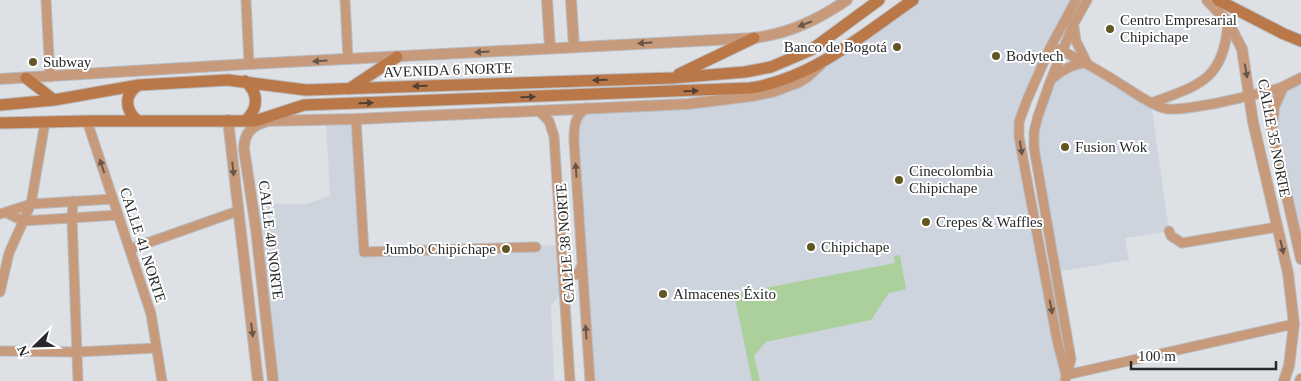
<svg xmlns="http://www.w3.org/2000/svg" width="1301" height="381" font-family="'Times New Roman',serif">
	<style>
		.built { fill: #cdd4de }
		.green { fill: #acd09c }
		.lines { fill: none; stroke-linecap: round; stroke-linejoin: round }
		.minor-casing { stroke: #b9bbbf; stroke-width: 11 }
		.tertiary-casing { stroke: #b9bbbf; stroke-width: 12 }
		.secondary-casing { stroke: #b9bbbf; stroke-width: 13 }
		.minor { stroke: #c89a7c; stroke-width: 9 }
		.tertiary { stroke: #c89a7c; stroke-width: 10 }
		.secondary { stroke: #ba7748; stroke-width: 11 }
		.oneway { fill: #68564b }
		.oneway2 { fill: #544033 }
		.poi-dot { fill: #625622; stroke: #fff; stroke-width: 2 }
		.labels { text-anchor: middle; stroke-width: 4; stroke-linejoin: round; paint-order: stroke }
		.poi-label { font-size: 15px; fill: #28292a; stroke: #fff; text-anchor: start }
		.street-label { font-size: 15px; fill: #28292a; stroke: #fff }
	</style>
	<rect width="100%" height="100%" fill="#dde0e4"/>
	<path class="built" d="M 913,0 L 1076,0 L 1019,121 L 1065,381 L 590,381 L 574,141 L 580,112 L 763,94 Z
		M 1081,63 L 1151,103 L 1169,231 L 1125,238 L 1129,260 L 1056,272 L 1034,132 L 1053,78 Z
		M 1301,78 L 1301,259 L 1272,129 L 1283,87 Z
		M 326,119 L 356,119 L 364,251 L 562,245 L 565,287 L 551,306 L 554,381 L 273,381 L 252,204 L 307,204 L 330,196 Z"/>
	<path class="green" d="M 900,255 L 906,289 L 889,293 L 871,320 L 766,342 L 754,356 L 760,381 L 752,381 L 734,294 L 895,263 L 894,256 Z"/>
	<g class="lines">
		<defs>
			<path id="minor" d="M 46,0 L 50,77
				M 246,0 L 249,64
				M 345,0 L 348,59
				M 1074,27 L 1076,41 L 1087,63
				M 1059,49 C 1080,60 1102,72 1122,85 C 1135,93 1148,103 1163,108 C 1181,114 1262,93 1283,87
				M 1052,79 C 1062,70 1074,63 1087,63
				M 1151,103 C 1200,85 1224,80 1228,22
				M 586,108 C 574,117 574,127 574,141 L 590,381
				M 538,110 L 549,121 L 554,136 L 570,381
				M 356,119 L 364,252 L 536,247
				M 87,121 L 151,314 L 162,381
				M 73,201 L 72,218 L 78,381
				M 7,213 L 23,221 L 118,215
				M 0,214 L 31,204 L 113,199
				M 1169,231 L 1171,236 L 1182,243 L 1277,227
				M 130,249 L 238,211
				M 564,267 L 566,273 L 573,275 L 578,274 L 582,265
				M 0,292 L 9,253 L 31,204 L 45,122
				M 0,351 L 77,352 L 156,348
				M 1066,375 L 1057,340 L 1019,137 L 1019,122 L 1027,100 L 1049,50 L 1076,0
				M 1066,375 L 1294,324
				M 1065,381 L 1071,359 L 1034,148 L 1034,132 L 1038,116 L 1050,82 L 1073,25 L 1087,0"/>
			<path id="tertiary" d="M 547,0 L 550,48
				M 571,0 L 574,47
				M 1207,0 L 1228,22 L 1242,49 L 1253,122 L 1288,273 L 1294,324 L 1289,366 L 1284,381
				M 1301,78 L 1283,87 L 1274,107 L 1272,129 L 1301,259
				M 0,79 L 249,64 L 754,38 C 791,33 817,20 847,0
				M 228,120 L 258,381
				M 262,121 L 356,119 L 688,104 L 752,96 L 772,92 L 799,82 L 807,77 L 820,65
				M 265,122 C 251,126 244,134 244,149 L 256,229 L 273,381
				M 1300,381 L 1301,379"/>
			<path id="secondary" d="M 1218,0 L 1284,34 L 1301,41
				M 679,74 L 754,38
				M 26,78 L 54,100
				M 245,81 C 259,93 259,108 245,121
				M 349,89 L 397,57
				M 0,105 L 54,100 L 139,85 L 228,80 L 306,90 L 672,78 L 745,72 L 771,67 L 811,50 L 879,0
				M 138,121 C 125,111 123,94 139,85
				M 0,123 L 87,121 L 255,121 L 304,105 L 750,88 C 812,79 862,35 913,0"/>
		</defs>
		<use href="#minor" class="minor-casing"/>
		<use href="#tertiary" class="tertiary-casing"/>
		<use href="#secondary" class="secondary-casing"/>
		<use href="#minor" class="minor"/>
		<use href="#tertiary" class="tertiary"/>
		<use href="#secondary" class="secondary"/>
	</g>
	<defs><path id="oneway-solid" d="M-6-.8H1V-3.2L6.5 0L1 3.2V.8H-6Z" transform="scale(1.25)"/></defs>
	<g class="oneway">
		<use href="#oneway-solid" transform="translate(805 24) rotate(159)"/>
		<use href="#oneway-solid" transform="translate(645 43) rotate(177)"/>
		<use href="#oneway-solid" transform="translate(482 52) rotate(177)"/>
		<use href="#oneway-solid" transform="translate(320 61) rotate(177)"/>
		<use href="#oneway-solid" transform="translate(1246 71) rotate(80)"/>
		<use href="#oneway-solid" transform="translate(1021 148) rotate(81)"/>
		<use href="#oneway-solid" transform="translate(102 166) rotate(-108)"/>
		<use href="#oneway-solid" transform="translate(233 169) rotate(84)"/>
		<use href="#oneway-solid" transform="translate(576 170) rotate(-94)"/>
		<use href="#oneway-solid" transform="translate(1282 247) rotate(77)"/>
		<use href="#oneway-solid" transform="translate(1051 307) rotate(79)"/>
		<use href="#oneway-solid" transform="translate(252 330) rotate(83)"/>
		<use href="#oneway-solid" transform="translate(586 332) rotate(-94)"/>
	</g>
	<g class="oneway2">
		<use href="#oneway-solid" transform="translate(600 80) rotate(178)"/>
		<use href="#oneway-solid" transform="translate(420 86) rotate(178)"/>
		<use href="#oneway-solid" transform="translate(691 91) rotate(-2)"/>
		<use href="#oneway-solid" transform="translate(528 97) rotate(-2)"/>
		<use href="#oneway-solid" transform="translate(366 103) rotate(-2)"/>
	</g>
	<g class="poi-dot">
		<circle cx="1110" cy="29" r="5"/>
		<circle cx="897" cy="47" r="5"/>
		<circle cx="996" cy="56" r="5"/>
		<circle cx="33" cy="62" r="5"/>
		<circle cx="1065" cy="147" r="5"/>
		<circle cx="899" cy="180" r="5"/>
		<circle cx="926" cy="222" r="5"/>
		<circle cx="811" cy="247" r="5"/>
		<circle cx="506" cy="249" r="5"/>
		<circle cx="663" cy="294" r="5"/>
	</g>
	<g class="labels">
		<g class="poi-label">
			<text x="1120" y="25">Centro Empresarial<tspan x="1120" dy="17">Chipichape</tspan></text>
			<text x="887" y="52" text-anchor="end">Banco de Bogotá</text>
			<text x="1006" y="61">Bodytech</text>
			<text x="43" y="67">Subway</text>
			<text x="1075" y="152">Fusion Wok</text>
			<text x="909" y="176">Cinecolombia<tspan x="909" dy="17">Chipichape</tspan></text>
			<text x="936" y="227">Crepes &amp; Waffles</text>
			<text x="821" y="252">Chipichape</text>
			<text x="496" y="254" text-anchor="end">Jumbo Chipichape</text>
			<text x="673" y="299">Almacenes Éxito</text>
		</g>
		<g class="street-label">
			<text transform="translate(448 70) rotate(-2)" y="5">AVENIDA 6 NORTE</text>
			<text transform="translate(1274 138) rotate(79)" y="5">CALLE 35 NORTE</text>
			<text transform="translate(271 240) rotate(83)" y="5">CALLE 40 NORTE</text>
			<text transform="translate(565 243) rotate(-94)" y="5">CALLE 38 NORTE</text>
			<text transform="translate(143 245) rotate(72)" y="5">CALLE 41 NORTE</text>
		</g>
	</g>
	<g transform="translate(35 346) rotate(247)" stroke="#ffffff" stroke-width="4" paint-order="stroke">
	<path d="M0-4L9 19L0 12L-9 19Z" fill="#28292a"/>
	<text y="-8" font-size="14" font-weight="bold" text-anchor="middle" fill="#28292a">N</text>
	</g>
	<path d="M1131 361v8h145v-8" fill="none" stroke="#28292a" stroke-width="2.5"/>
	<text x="1138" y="361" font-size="15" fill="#28292a" stroke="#ffffff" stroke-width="4" paint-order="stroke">100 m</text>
</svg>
